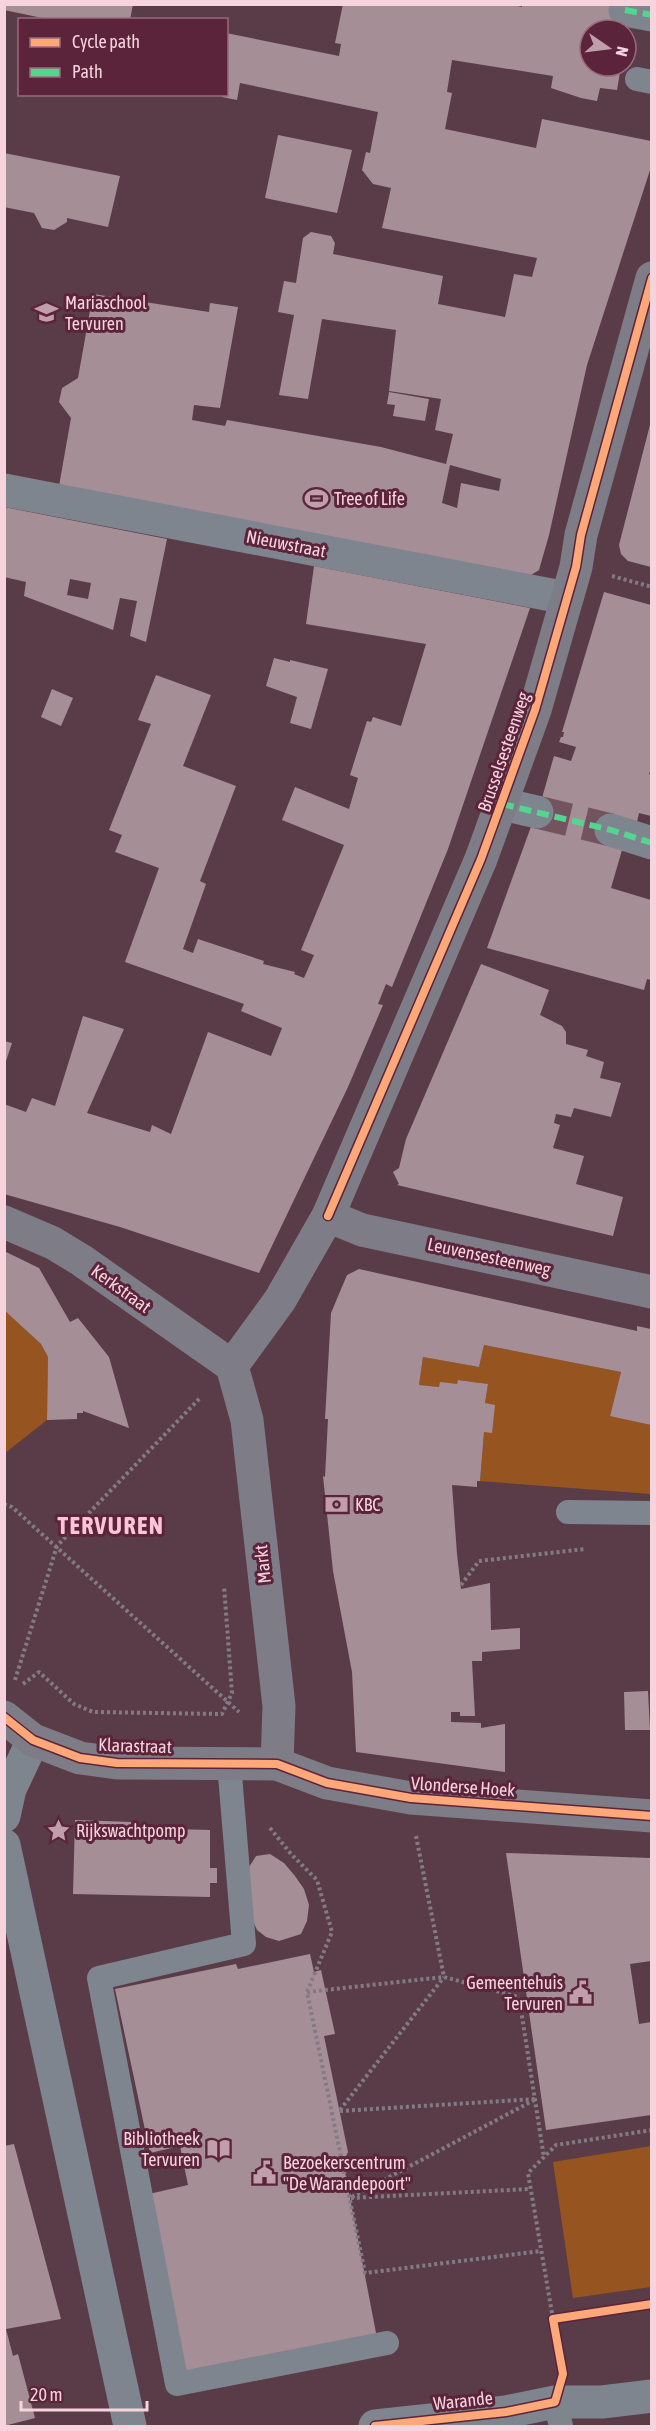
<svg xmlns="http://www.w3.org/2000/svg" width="656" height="2431" font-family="'Asap Condensed',sans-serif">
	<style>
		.green { fill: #965520 }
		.building { fill: #a68e97; fill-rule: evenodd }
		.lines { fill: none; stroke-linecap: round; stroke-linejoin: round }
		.street-tunnel { stroke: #72535e; stroke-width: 33; stroke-dasharray: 33 16; stroke-linecap: butt }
		.path { stroke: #837b84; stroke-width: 4; stroke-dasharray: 3 3; stroke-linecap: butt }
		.lane { stroke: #7f858f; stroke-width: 24 }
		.street { stroke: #7f858f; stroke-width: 33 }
		.secondary { stroke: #7e7c87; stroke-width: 33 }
		.quiet { stroke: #53d58f; stroke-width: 6; stroke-dasharray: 12 6; stroke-linecap: butt }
		.cycleway-casing { stroke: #5b243a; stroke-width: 11 }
		.cycleway { stroke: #fea87a; stroke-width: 8 }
		.labels { text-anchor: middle; stroke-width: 6; stroke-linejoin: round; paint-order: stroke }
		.poi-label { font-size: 18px; fill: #f7d3de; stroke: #5b243a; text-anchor: start }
		.street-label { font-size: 18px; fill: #f7d3de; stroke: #5b243a }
		.district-label { font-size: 24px; font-weight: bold; letter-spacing: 1.5px; fill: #fcc4d6; stroke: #5b243a }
	</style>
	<rect width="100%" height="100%" fill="#5a3c48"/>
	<path class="green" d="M 4,1310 L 41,1344 L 48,1357 L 47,1420 L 5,1453 Z
		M 484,1345 L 621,1372 L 610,1415 L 651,1425 L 651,1494 L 480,1481 L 484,1432 L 492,1432 L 485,1403 L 488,1384 L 459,1380 L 457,1384 L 439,1387 L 419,1385 L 423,1357 L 479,1367 Z
		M 651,2146 L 651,2287 L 573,2298 L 553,2162 Z"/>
	<path class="building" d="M 4,4 L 133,4 L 130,20 L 52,20 L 4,10 Z
		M 343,4 L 509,4 L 522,7 L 522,4 L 626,4 L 628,22 L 627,30 L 590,30 L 590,66 L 621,66 L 617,90 L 600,88 L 597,101 L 581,98 L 551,88 L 553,76 L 452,60 L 447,92 L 452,93 L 445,129 L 536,148 L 542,119 L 651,141 L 651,167 L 587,365 L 549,535 L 539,570 L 531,575 L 59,486 L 71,418 L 59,402 L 62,388 L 78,378 L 93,294 L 209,312 L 210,303 L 238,307 L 220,408 L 194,405 L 192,420 L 225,426 L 227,420 L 381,447 L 446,464 L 453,434 L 435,430 L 441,399 L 389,391 L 396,330 L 322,319 L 308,399 L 279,395 L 294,315 L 278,312 L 284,281 L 296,283 L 303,238 L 311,232 L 331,236 L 335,243 L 333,254 L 443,276 L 438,304 L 505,317 L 514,274 L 532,277 L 537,258 L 382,228 L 391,188 L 373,184 L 362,170 L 366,152 L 370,153 L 378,112 L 240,83 L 237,100 L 222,97 L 223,94 L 226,94 L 226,33 L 339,56 L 341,44 L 335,43 ZM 450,465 L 501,479 L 499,491 L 461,483 L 457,508 L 442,503 Z
		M 278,135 L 352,150 L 337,213 L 265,198 Z
		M 4,153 L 120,176 L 108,227 L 67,218 L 67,222 L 54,230 L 42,228 L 34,213 L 4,207 Z
		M 389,392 L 429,399 L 425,421 L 393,416 L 395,405 L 387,404 Z
		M 651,421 L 651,567 L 628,561 L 621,554 L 619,545 Z
		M 4,507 L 167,539 L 146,642 L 130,636 L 137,601 L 120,598 L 113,630 L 24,596 L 26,582 L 4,577 ZM 70,579 L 91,583 L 88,599 L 67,595 Z
		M 314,566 L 530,608 L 448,849 L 392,987 L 386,984 L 378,1004 L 383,1005 L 348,1087 L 259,1273 L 120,1227 L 4,1194 L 4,1104 L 26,1112 L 32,1098 L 55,1106 L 83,1016 L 124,1029 L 87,1113 L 150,1132 L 152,1125 L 171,1134 L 208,1032 L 271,1056 L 282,1028 L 241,1011 L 244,1004 L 125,962 L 159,868 L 115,852 L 122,835 L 109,830 L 151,724 L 138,720 L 156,675 L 211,695 L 183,766 L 236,786 L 200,881 L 206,884 L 183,949 L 193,953 L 198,939 L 264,961 L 263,964 L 295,972 L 294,974 L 304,978 L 314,955 L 301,950 L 344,845 L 282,820 L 295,787 L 349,809 L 358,778 L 350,775 L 367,721 L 371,722 L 373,717 L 401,726 L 426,644 L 306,624 Z
		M 604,592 L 651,605 L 651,769 L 649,774 L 651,775 L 651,816 L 639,813 L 637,822 L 622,850 L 611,888 L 651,900 L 651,980 L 647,979 L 644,990 L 487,948 L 541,799 L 546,800 L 542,798 L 554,756 L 571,761 L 576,747 L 559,742 L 561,737 L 563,737 L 564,732 L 562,732 Z
		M 274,658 L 290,662 L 290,660 L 328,669 L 311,729 L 290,723 L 297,697 L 266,686 Z
		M 52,689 L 73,698 L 61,726 L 41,717 Z
		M 481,964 L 549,990 L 540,1015 L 562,1026 L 566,1032 L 566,1044 L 588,1050 L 586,1056 L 604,1062 L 600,1078 L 621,1083 L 611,1117 L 574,1108 L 571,1117 L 556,1114 L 554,1123 L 560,1125 L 553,1148 L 584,1156 L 576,1184 L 623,1197 L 613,1236 L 397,1185 L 399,1184 L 393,1172 L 399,1168 L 406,1139 Z
		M 4,1041 L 12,1043 L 5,1064 L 4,1064 Z
		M 4,1251 L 39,1268 L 70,1322 L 78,1318 L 109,1357 L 129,1428 L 83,1411 L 83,1413 L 77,1413 L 77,1419 L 47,1420 L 48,1357 L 41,1344 L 4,1310 Z
		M 359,1269 L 637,1331 L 637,1326 L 651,1329 L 651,1425 L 610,1416 L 621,1372 L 484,1345 L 479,1367 L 423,1357 L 419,1385 L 439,1387 L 440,1382 L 457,1384 L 458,1380 L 488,1384 L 485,1403 L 495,1405 L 492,1433 L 484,1432 L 480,1481 L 477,1481 L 477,1487 L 452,1485 L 457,1554 L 461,1589 L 490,1583 L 491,1630 L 520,1628 L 520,1649 L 482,1652 L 482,1661 L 472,1661 L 475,1716 L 460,1716 L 460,1712 L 451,1712 L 451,1722 L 481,1723 L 481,1728 L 505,1724 L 505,1772 L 356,1752 L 352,1672 L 333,1571 L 323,1476 L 325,1477 L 328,1419 L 325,1419 L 331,1313 L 347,1275 Z
		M 648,1691 L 650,1730 L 625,1730 L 624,1692 Z
		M 75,1820 L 131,1822 L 131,1828 L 210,1830 L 210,1868 L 217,1868 L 217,1883 L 210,1883 L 210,1897 L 73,1894 Z
		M 506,1853 L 651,1858 L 651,1961 L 630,1964 L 639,2024 L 651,2022 L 651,2115 L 546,2130 Z
		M 270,1854 L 284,1863 L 295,1876 L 304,1889 L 309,1905 L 307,1921 L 301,1934 L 279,1941 L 266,1937 L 257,1930 L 249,1912 L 246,1872 L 256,1856 Z
		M 310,1954 L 314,1972 L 321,1970 L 335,2034 L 324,2036 L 348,2152 L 343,2162 L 377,2338 L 185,2375 L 149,2194 L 188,2185 L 180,2146 L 150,2153 L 115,1989 L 236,1964 L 238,1969 Z
		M 14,2144 L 61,2319 L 6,2329 L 13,2356 L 18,2354 L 35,2418 L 4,2426 L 4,2146 Z"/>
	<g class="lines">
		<path class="street-tunnel" d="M 537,812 L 611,830"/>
		<path class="path" d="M 612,576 L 652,587
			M 4,1504 L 12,1507 L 239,1712
			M 461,1585 L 479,1561 L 585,1549
			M 15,1680 L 57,1546 L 200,1398
			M 23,1684 L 39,1672 L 74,1704 L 93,1712 L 222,1714 L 232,1693 L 224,1586
			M 270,1828 L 291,1854 L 317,1880 L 332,1932 L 307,1992 L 365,2273 L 541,2251
			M 416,1836 L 444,1977 L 519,1997 L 544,2158
			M 307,1992 L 444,1977
			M 340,2110 L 444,1977
			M 340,2111 L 536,2099 L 350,2198 L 530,2189
			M 553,2319 L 528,2173 L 556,2145 L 652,2130"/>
		<path class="lane" d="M 637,79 L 652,82
			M 568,1512 L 652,1513
			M 229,1763 L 244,1944 L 99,1978 L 177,2384 L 387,2343
			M 555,2402 L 561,2426"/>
		<path class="street" d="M 625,10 L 652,15
			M 4,490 L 567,598
			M 502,804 L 537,812
			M 611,830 L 652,843
			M 4,1816 L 10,1789 L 33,1740
			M 4,1845 L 130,2426
			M 375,2426 L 506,2412 L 555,2402 L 602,2402 L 652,2396"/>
		<path class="secondary" d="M 328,1216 L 362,1230 L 652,1292
			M 4,1222 L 53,1243 L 81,1260 L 232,1366
			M 232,1366 L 280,1300 L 328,1216 L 481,859 L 535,710 L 576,567 L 581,535 L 652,278
			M 232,1366 L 247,1420 L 279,1706 L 277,1764
			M 4,1717 L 33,1740 L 80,1758 L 117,1763 L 277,1764 L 327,1783 L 411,1798 L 652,1816"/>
		<path class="quiet" d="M 625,10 L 652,15
			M 502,804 L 611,830 L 652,843"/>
		<defs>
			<path id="cycleway" d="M 328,1216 L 481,859 L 535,710 L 576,567 L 581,535 L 652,278
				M 4,1717 L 33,1740 L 80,1758 L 117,1763 L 277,1764 L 327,1783 L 411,1798 L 652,1816
				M 375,2426 L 506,2412 L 555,2402 L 563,2374 L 553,2319 L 652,2304"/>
		</defs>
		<use href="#cycleway" class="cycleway-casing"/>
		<use href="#cycleway" class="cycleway"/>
	</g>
	<defs>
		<symbol id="school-bare" viewBox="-9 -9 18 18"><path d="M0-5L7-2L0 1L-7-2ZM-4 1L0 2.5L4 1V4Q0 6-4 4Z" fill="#c09eaa" stroke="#5b243a" stroke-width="2.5" paint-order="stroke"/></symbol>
		<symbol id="stadium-bare" viewBox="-9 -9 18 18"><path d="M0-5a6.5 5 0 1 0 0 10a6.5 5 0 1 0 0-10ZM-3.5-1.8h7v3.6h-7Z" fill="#c09eaa" stroke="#5b243a" stroke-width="2.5" paint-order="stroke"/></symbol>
		<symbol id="bank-bare" viewBox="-9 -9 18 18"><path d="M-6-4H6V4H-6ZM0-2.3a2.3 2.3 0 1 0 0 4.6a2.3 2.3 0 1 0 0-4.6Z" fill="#c09eaa" stroke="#5b243a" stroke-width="2.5" paint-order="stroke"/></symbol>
		<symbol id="sight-bare" viewBox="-9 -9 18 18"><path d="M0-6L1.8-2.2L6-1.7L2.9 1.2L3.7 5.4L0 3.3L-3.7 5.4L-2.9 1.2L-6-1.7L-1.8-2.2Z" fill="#c09eaa" stroke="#5b243a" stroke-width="2.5" paint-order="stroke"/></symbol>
		<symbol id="civic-bare" viewBox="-9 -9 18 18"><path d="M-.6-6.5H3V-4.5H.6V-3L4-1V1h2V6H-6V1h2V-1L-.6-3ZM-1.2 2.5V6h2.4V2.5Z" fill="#c09eaa" stroke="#5b243a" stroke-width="2.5" paint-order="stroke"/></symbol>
		<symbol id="library-bare" viewBox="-9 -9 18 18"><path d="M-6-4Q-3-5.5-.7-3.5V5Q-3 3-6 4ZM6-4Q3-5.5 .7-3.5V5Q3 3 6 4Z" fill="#c09eaa" stroke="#5b243a" stroke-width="2.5" paint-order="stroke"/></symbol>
	</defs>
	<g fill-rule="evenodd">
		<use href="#school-bare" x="30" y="296" width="33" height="33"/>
		<use href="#stadium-bare" x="300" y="482" width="33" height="33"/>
		<use href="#bank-bare" x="320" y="1488" width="33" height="33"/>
		<use href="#sight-bare" x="42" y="1814" width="33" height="33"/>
		<use href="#civic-bare" x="564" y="1976" width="33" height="33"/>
		<use href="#library-bare" x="202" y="2132" width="33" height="33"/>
		<use href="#civic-bare" x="248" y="2156" width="33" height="33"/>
	</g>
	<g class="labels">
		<g class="poi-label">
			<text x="65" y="309">Mariaschool<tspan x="65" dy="21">Tervuren</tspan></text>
			<text x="334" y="505">Tree of Life</text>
			<text x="355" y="1511">KBC</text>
			<text x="76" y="1837">Rijkswachtpomp</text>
			<text x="563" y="1989" text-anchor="end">Gemeentehuis<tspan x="563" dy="21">Tervuren</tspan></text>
			<text x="200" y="2145" text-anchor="end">Bibliotheek<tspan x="200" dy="21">Tervuren</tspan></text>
			<text x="283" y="2169">Bezoekerscentrum<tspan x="283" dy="21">"De Warandepoort"</tspan></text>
		</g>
		<g class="street-label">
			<text transform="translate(286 544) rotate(11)" y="6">Nieuwstraat</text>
			<text transform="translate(504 752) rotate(-71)" y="6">Brusselsesteenweg</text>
			<text transform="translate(489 1257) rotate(12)" y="6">Leuvensesteenweg</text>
			<text transform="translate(121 1289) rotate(36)" y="6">Kerkstraat</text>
			<text transform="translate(263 1564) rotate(-96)" y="6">Markt</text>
			<text transform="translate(135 1746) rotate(2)" y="6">Klarastraat</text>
			<text transform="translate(463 1787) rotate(4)" y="6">Vlonderse Hoek</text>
			<text transform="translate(463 2401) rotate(-6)" y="6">Warande</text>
		</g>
		<g class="district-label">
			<text x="111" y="1534">TERVUREN</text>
		</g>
	</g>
	<rect width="656" height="2431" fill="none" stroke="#f7d3de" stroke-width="12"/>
	<rect x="18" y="18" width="210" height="78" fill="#5b243a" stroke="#996a7c" stroke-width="1.5"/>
	<rect x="30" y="38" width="30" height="9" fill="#fea87a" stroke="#996a7c" stroke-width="1.5"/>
	<text x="72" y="48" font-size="18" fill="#f7d3de">Cycle path</text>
	<rect x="30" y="68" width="30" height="9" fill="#53d58f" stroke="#996a7c" stroke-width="1.5"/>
	<text x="72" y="78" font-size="18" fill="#f7d3de">Path</text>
	<g transform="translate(608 48) rotate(104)"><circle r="28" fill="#5b243a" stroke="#996a7c" stroke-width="1.5"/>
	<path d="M0-4.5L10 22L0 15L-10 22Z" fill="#c09eaa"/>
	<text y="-9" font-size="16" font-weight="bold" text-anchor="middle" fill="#f7d3de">N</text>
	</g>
	<path d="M21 2401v9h126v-9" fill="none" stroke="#f7d3de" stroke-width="3"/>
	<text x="30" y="2401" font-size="18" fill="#f7d3de" stroke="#5b243a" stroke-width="4.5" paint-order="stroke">20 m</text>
</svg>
